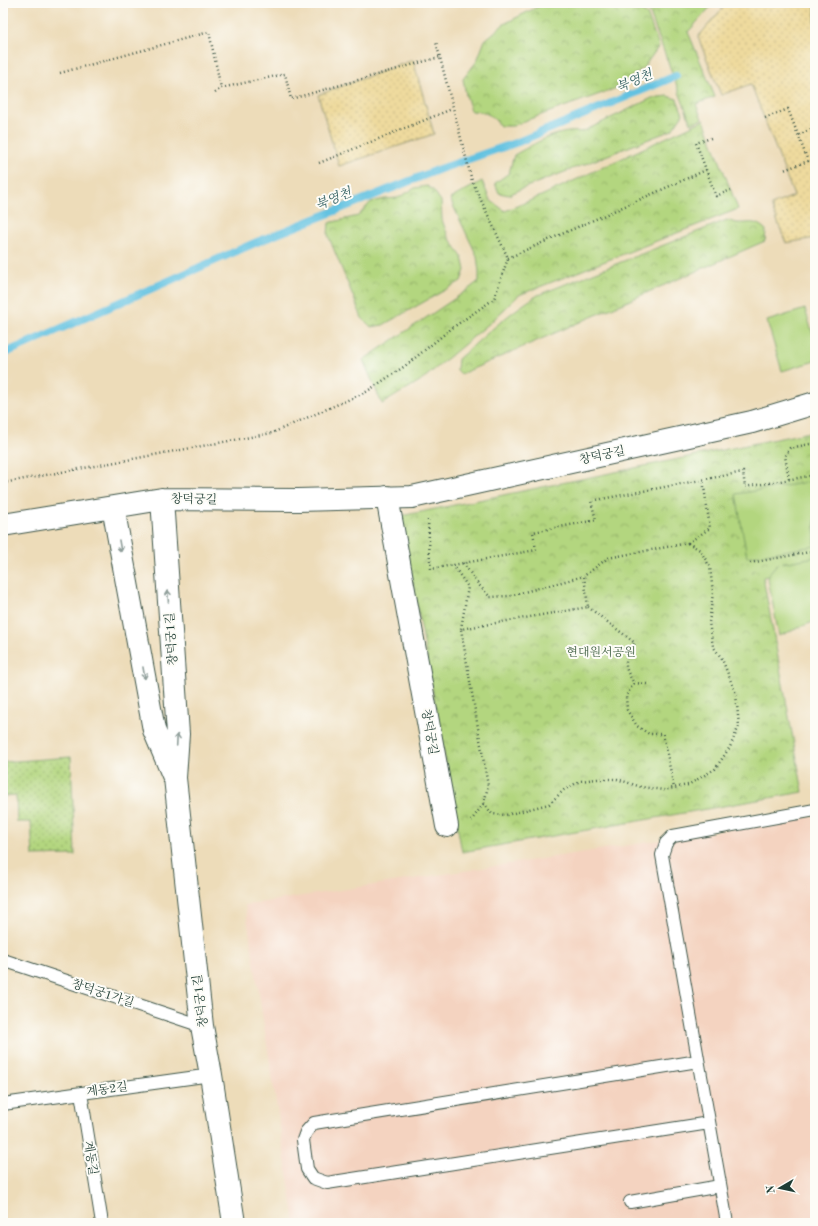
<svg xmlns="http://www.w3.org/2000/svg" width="818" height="1226" font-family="'Old Standard TT','Noto Serif KR',serif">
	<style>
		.built { fill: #f4d3c0 }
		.grass { fill: url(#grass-dots); stroke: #698a5a }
		.sand { fill: url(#sand-dots); stroke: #868c69 }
		.park { fill: url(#park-crowns); stroke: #698a5a }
		.garden { fill: #b3d67f; stroke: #698a5a }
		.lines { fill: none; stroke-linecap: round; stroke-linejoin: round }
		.stream { stroke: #63c2e1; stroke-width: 8 }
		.service-casing { stroke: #3e5548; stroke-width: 14 }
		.minor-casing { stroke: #3e5548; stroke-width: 24 }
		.tertiary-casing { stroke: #3e5548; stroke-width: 24 }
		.path { stroke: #3e5548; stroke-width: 2.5; stroke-dasharray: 1 3; stroke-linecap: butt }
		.service { stroke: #fff; stroke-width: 12 }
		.minor { stroke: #fff; stroke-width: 22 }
		.tertiary { stroke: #fff; stroke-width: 22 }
		.oneway { stroke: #8f9e9a }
		.labels { text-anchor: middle; stroke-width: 4; stroke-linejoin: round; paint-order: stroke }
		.street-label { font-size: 12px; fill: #1f3d34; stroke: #fdfcf7 }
		.park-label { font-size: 12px; fill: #446347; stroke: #fdfcf7 }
		.water-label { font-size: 13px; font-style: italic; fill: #305e5f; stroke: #fdfcf7 }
	</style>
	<defs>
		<pattern id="grass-dots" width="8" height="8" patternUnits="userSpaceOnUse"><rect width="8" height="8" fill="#b3d67f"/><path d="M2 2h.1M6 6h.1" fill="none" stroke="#91af69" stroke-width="1.8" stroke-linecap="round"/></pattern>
		<pattern id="sand-dots" width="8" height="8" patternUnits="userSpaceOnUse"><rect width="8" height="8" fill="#eeda9e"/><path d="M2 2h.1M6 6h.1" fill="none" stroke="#ccbc89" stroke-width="1.8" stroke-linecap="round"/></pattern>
		<pattern id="park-crowns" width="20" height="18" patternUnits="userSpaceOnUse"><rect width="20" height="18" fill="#b3d67f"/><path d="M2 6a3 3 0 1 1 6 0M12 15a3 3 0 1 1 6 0" fill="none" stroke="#91af69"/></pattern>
	</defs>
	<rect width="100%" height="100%" fill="#fdfcf7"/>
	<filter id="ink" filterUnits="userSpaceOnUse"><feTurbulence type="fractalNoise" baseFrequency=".025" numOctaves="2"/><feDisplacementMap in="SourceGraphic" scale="8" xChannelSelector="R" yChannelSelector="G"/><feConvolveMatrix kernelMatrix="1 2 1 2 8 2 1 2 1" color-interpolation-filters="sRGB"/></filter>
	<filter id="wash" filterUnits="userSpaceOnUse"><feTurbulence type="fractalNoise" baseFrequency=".012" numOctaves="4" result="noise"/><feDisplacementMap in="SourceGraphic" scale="16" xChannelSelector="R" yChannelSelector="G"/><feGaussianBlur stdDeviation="0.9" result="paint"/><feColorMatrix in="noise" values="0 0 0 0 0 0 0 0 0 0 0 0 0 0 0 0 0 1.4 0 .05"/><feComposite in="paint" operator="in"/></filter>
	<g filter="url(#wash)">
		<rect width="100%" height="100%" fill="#eddcb9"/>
		<path class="built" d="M 815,816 L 815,1223 L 295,1223 L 245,905 Z"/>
		<path class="grass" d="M 71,757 L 75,855 L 33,856 L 31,822 L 17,822 L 16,795 L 3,796 L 3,762 Z"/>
		<path class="sand" d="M 727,3 L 815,3 L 815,238 L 786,243 L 771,205 L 794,196 L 751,84 L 721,95 L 698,37 Z
			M 413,60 L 434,134 L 339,166 L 318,95 Z"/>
		<path class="park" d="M 545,3 L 623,3 L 647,14 L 659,46 L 643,68 L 614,89 L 527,120 L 513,126 L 500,126 C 492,115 486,111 471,111 L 466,95 L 463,79 L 477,61 L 485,40 L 504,24 Z
			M 646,3 L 714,3 L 688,32 L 715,97 L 696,104 L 702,119 L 691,124 Z
			M 667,96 L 677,99 L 683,114 L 672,130 L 521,189 L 509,195 L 499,193 L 495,183 L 509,173 L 514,155 C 536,143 557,129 582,132 L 652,98 Z
			M 704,120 L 738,209 L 519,295 L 491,322 L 423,379 L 382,404 L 363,360 L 466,291 L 479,281 L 479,272 L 477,256 L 450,199 L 482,181 L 490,200 L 505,211 L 541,196 Z
			M 427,186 L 433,190 L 441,201 L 442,220 L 448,236 L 462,257 L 465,270 L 461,281 L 383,325 L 371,327 L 362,318 L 328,235 L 329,223 L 358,216 L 371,202 L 385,199 L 398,198 L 415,188 Z
			M 727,220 C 731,221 734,223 737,223 C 751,224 754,219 766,230 L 765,241 L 461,374 L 457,370 L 458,359 C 484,337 509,312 538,295 Z
			M 815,431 L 815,568 L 763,577 L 803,792 L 462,852 L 401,516 Z"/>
		<path class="garden" d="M 805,309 L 815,341 L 815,361 L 782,371 L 767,321 Z
			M 815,481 L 815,546 L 747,557 L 736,494 Z
			M 815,557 L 815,621 L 779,636 L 768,579 L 770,572 L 777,564 Z"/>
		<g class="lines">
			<path class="stream" d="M 3,354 L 257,242 L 440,169 L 518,142 L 676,76"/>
		</g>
	</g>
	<g filter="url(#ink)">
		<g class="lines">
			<defs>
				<path id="service" d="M 3,960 L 202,1026
					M 698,1061 L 314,1123 L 306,1132 L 303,1140 L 307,1169 L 313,1178 L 327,1183 L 709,1123
					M 81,1093 L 102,1223
					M 3,1104 L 211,1075
					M 630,1202 L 720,1186
					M 727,1223 L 662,855 L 666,843 L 673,836 L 815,810"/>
				<path id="minor" d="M 387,497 L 447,826"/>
				<path id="tertiary" d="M 162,499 L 178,734 L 175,778 L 202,1026 L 211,1075 L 234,1223
					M 113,507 L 154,730 L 173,775
					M 3,525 L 162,499 L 298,500 L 412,497 L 752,422 L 815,403"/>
			</defs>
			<use href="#service" class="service-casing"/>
			<use href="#minor" class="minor-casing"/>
			<use href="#tertiary" class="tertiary-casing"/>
			<path class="path" d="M 60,73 L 209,32 L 221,88
				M 215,93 L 221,88 L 285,74 L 291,99 L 440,57
				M 765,118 L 788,109 L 808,161 L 784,170
				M 799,135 L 815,127
				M 711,138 L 696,143 L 716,196 L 731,190
				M 319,163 L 452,109
				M 508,258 L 706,170
				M 789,479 L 785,456 L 790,448 L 815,443
				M 3,483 L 272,433 L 366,392 L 405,366 L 452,328 L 494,299 L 508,258 L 472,181 L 436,42
				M 428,520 L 430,560 L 431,569 L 536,550 L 533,532 L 596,520 L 591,501 L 743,472 L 745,487 L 815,475
				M 688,543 L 700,550 L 710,567 L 713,593 L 709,623 L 713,646 L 722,659 L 736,694 L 739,726 L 730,747 L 715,769 L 688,785 L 664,790 L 641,787 L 617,779 L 597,779 L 580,781 L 564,790 L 549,804 L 506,815 L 492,814 L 484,803 L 488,786 L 461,629 L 588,607 L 584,576 L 608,558 Z
				M 688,543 L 710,528 L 703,480
				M 463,563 L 479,585 L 490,597 L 509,596 L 584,576
				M 750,563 L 815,551
				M 453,565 L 468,587 L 461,629
				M 588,607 L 635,643 C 624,661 622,665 634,683 L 626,696 L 627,710 L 637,726 L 649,734 L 663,734 L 674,788
				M 634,683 L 647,684
				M 471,821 L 484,803"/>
			<use href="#service" class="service"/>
			<use href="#minor" class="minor"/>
			<use href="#tertiary" class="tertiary"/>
		</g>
		<defs><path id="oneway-shaft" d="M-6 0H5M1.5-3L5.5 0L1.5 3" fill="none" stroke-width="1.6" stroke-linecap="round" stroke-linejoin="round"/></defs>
		<g class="oneway">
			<use href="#oneway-shaft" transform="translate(120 546) rotate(80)"/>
			<use href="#oneway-shaft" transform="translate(168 596) rotate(-94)"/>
			<use href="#oneway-shaft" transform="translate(144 673) rotate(80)"/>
			<use href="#oneway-shaft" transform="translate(177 740) rotate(-87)"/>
		</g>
	</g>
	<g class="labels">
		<g class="street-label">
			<text transform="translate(602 455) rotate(-12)" y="4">창덕궁길</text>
			<text transform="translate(194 499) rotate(1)" y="4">창덕궁길</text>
			<text transform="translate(171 639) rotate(-94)" y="4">창덕궁1길</text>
			<text transform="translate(430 732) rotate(80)" y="4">창덕궁길</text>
			<text transform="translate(103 993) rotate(18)" y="4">창덕궁1가길</text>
			<text transform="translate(200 1001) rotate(-97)" y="4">창덕궁1길</text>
			<text transform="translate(107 1089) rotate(-8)" y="4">계동2길</text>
			<text transform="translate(91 1158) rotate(81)" y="4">계동길</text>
		</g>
		<g class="park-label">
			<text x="601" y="656">현대원서공원</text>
		</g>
		<g class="water-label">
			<text transform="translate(634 80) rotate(-23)" y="5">북영천</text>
			<text transform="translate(333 198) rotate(-22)" y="5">북영천</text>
		</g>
	</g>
	<rect width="818" height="1226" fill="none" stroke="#fdfcf7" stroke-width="16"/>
	<g transform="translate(780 1188) rotate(261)" stroke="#fdfcf7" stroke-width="3" paint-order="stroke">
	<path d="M0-3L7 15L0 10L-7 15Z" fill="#1f3d34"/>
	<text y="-6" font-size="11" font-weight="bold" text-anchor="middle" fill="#1f3d34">N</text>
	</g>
</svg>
